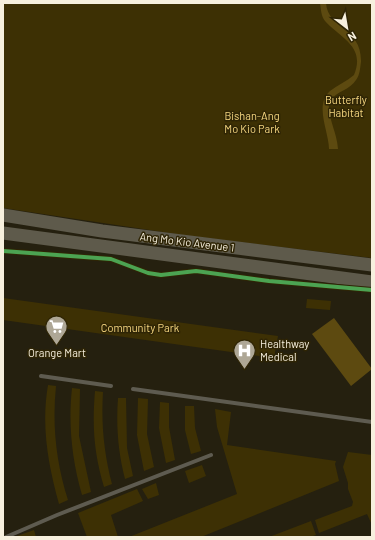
<svg xmlns="http://www.w3.org/2000/svg" width="375" height="540" font-family="Barlow,sans-serif">
	<style>
		.green { fill: #3d3004 }
		.water { fill: #5d4a10 }
		.lines { fill: none; stroke-linecap: round; stroke-linejoin: round }
		.lane { stroke: #5e5b50; stroke-width: 4 }
		.primary { stroke: #5e5a4b; stroke-width: 13 }
		.cycleway-casing { stroke: #2f2505; stroke-width: 6 }
		.cycleway { stroke: #4ca352; stroke-width: 4 }
		.labels { text-anchor: middle; stroke-width: 3; stroke-linejoin: round; paint-order: stroke }
		.park-label { font-size: 11px; fill: #f6d781; stroke: #2f2505 }
		.street-label { font-size: 11px; fill: #f7f0de; stroke: #2f2505 }
		.poi-label { font-size: 11px; fill: #f7f0de; stroke: #2f2505; text-anchor: start }
	</style>
	<rect width="100%" height="100%" fill="#25200f"/>
	<path class="green" d="M 3,3 L 372,3 L 372,258 L 183,235 L 3,208 Z
		M 3,298 L 278,336 L 274,358 L 3,320 Z
		M 307,299 L 331,301 L 330,310 L 306,308 Z
		M 48,385 L 56,386 C 52,425 56,462 68,500 L 59,504 C 48,464 41,426 48,385 Z
		M 72,388 L 80,389 L 79,436 L 91,492 L 82,495 C 72,460 68,425 72,388 Z
		M 95,391 L 103,392 C 101,424 104,453 112,484 L 104,487 C 94,453 92,427 95,391 Z
		M 118,398 L 126,398 L 127,448 L 133,476 L 125,479 C 118,452 116,426 118,398 Z
		M 138,398 L 148,399 L 147,434 L 154,467 L 144,471 L 137,435 Z
		M 160,402 L 169,403 L 169,427 L 175,460 L 166,463 L 159,428 Z
		M 185,406 L 194,406 L 195,428 L 201,451 L 191,454 L 185,430 Z
		M 215,409 L 231,412 L 227,445 L 336,461 L 335,464 L 339,481 L 201,537 L 129,537 L 237,494 L 217,427 Z
		M 348,452 L 372,455 L 372,525 L 367,514 L 319,533 L 315,520 L 352,506 L 353,502 L 348,489 L 348,483 L 343,467 Z
		M 202,465 L 206,476 L 189,483 L 185,471 Z
		M 156,483 L 159,495 L 148,499 L 142,489 Z
		M 137,489 L 143,501 L 111,515 L 118,537 L 87,537 L 78,513 Z
		M 311,521 L 316,535 L 310,537 L 269,537 Z
		M 34,530 L 36,537 L 17,537 L 17,536 Z"/>
	<path class="water" d="M 320,3 L 326,3 C 328,30 362,27 361,62 C 360,68 360,75 356,80 C 350,90 337,91 329,101 C 327,117 337,132 338,149 L 329,149 C 329,132 314,105 330,91 C 338,85 347,81 354,75 C 366,46 340,38 325,21 C 321,16 321,9 320,3 Z
		M 334,318 L 372,369 L 351,386 L 312,334 Z"/>
	<g class="lines">
		<path class="lane" d="M 41,376 L 111,386
			M 133,389 L 372,422
			M 6,537 L 57,515 L 211,455"/>
		<path class="primary" d="M 3,215 L 102,231 L 372,265
			M 3,233 L 372,282"/>
		<defs>
			<path id="cycleway" d="M 3,251 L 111,259 L 148,273 L 161,275 L 196,271 L 269,281 L 372,290"/>
		</defs>
		<use href="#cycleway" class="cycleway-casing"/>
		<use href="#cycleway" class="cycleway"/>
	</g>
	<defs>
		<symbol id="supermarket-pin" viewBox="-11 -11 22 30"><path d="M0 17L-7.5 6A9.5 9.5 0 1 1 7.5 6Z" fill="#aea796" stroke="#2f2505"/><path d="M-6-5.5h2.5l.6 2H6L4.5 2H-2.5L-4.4-4H-6ZM-1.5 3.2a1.3 1.3 0 1 0 .1 0ZM3 3.2a1.3 1.3 0 1 0 .1 0Z" fill="#fff"/></symbol>
		<symbol id="hospital-pin" viewBox="-11 -11 22 30"><path d="M0 17L-7.5 6A9.5 9.5 0 1 1 7.5 6Z" fill="#aea796" stroke="#2f2505"/><path d="M-5-5h3v3.5h4V-5h3V5h-3V1.5h-4V5h-3Z" fill="#fff"/></symbol>
	</defs>
	<g fill-rule="evenodd">
		<use href="#supermarket-pin" x="44" y="314" width="25" height="34"/>
		<use href="#hospital-pin" x="232" y="338" width="25" height="34"/>
	</g>
	<g class="labels">
		<g class="park-label">
			<text x="346" y="104">Butterfly<tspan x="346" dy="13">Habitat</tspan></text>
			<text x="252" y="120">Bishan-Ang<tspan x="252" dy="13">Mo Kio Park</tspan></text>
			<text x="140" y="332">Community Park</text>
		</g>
		<g class="street-label">
			<text transform="translate(187 242) rotate(7)" y="4">Ang Mo Kio Avenue 1</text>
		</g>
		<g class="poi-label">
			<text x="260" y="348">Healthway<tspan x="260" dy="13">Medical</tspan></text>
			<text x="57" y="357" text-anchor="middle">Orange Mart</text>
		</g>
	</g>
	<rect width="375" height="540" fill="none" stroke="#f7f0de" stroke-width="8"/>
	<g transform="translate(347 28) rotate(149)" stroke="#2f2505" stroke-width="3" paint-order="stroke">
	<path d="M0-3L7 15L0 10L-7 15Z" fill="#f7f0de"/>
	<text y="-6" font-size="11" font-weight="bold" text-anchor="middle" fill="#f7f0de">N</text>
	</g>
</svg>
